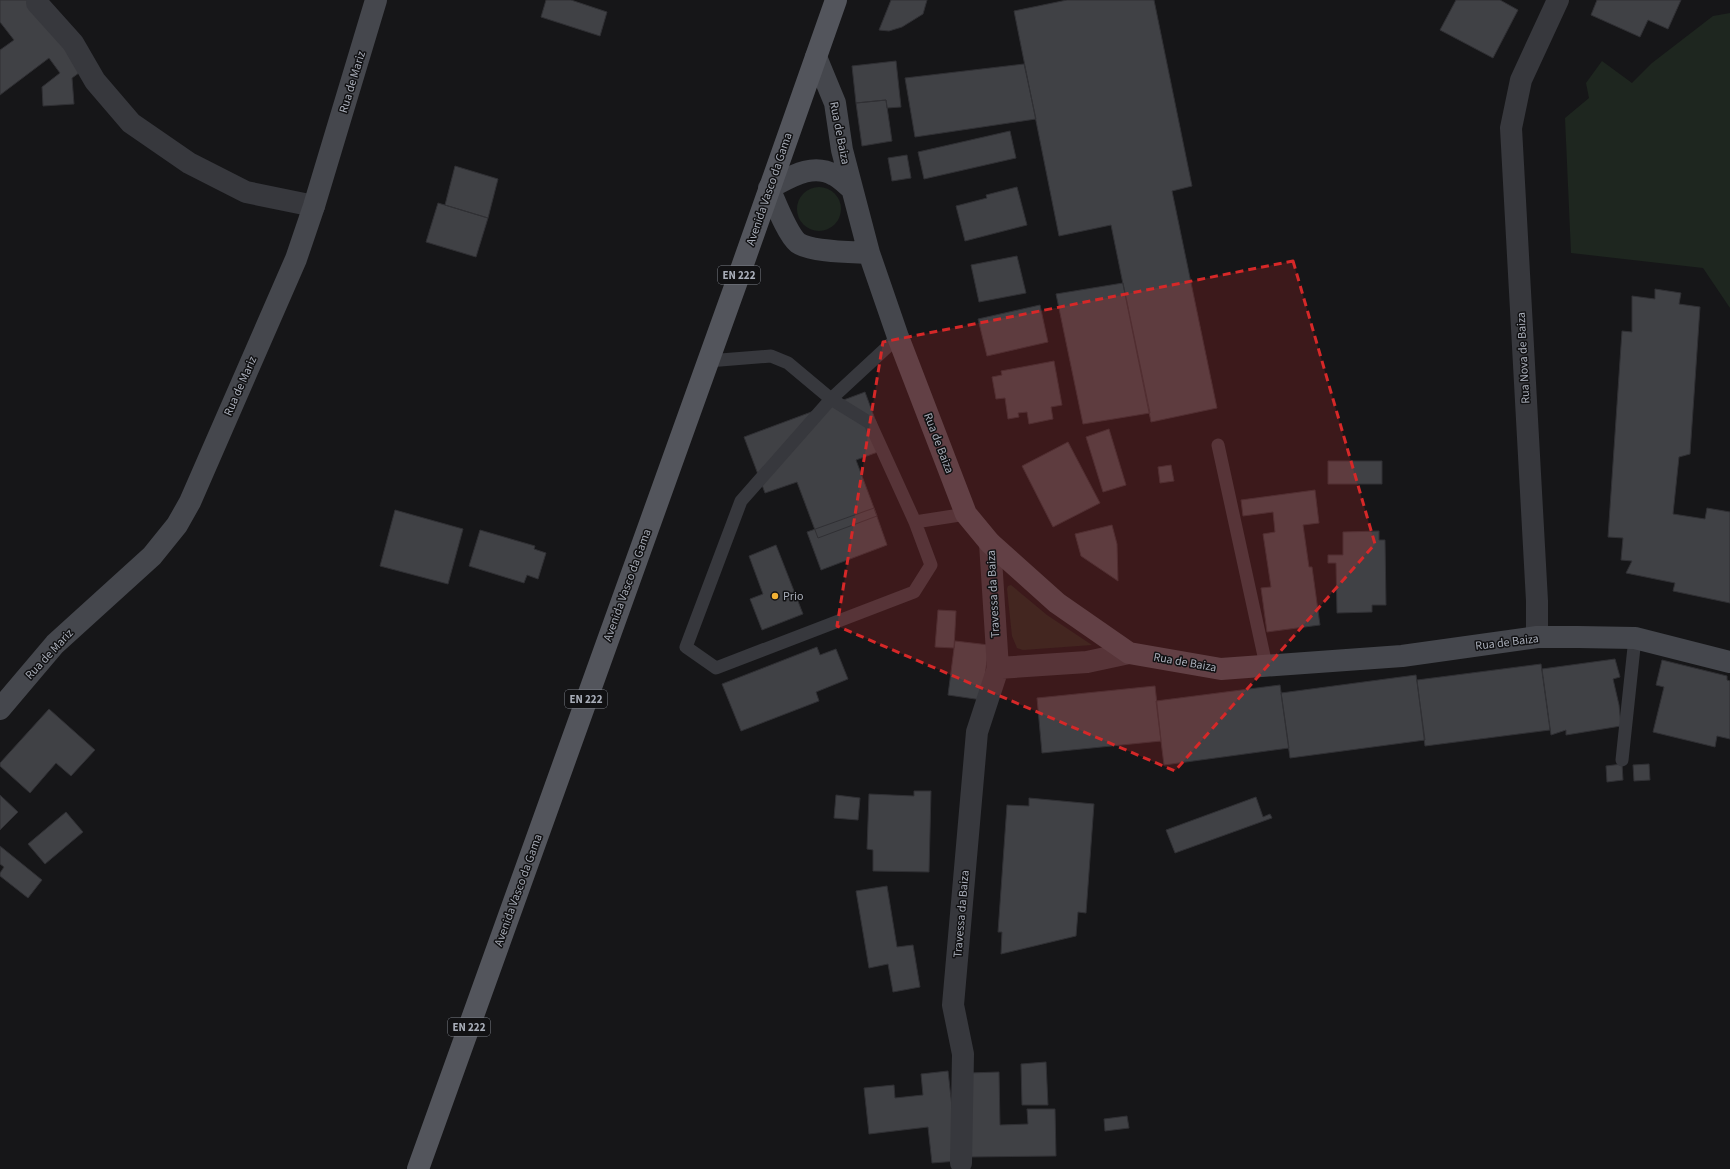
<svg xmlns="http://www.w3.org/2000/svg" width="1730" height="1169" font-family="'Source Sans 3',sans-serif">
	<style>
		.green { fill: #1e261f }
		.building { fill: #404145; stroke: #303034 }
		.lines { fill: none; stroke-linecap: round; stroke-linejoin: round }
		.lane { stroke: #37383d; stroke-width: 13 }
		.street { stroke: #37383d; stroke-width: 22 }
		.secondary { stroke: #45474d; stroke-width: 22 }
		.primary { stroke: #53555c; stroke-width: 22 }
		.marked { fill: #d62828; fill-opacity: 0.2; stroke: #d62828; stroke-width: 3; stroke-dasharray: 8 5; stroke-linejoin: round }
		.poi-dot { fill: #f2b134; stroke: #111113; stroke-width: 1.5 }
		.labels { text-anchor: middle; stroke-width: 3; stroke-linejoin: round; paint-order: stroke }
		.shield { fill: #111113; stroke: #7b7e86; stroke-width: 1 }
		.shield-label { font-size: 11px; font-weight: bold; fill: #a8adb8 }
		.street-label { font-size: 12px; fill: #a8adb8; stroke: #111113 }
		.poi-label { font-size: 12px; fill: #a8adb8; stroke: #111113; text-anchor: start }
	</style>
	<rect width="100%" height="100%" fill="#161618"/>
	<path class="green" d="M 1730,13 L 1730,308 L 1703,268 L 1571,253 L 1565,118 L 1589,98 L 1586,83 L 1602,61 L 1632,83 L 1652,63 L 1713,16 Z
		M797 209a22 22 0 1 1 44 0a22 22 0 1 1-44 0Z
		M 1011,585 L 1047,615 L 1092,645 L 1023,650 L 1017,648 L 1012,636 L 1007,589 L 1008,586 Z"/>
	<path class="building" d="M 0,0 L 31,0 L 83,70 L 72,78 L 74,104 L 43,106 L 42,87 L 60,73 L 49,58 L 0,95 L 0,50 L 14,40 L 0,22 Z
		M 546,0 L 571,0 L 607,12 L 600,36 L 541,17 Z
		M 891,0 L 927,0 L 923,14 L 902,27 L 889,31 L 879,30 Z
		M 1067,0 L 1154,0 L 1192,186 L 1172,191 L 1217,408 L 1151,422 L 1111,225 L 1059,236 L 1014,11 Z
		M 1456,0 L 1500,0 L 1518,10 L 1493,58 L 1440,30 Z
		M 1597,0 L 1681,0 L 1668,29 L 1648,20 L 1640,37 L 1591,15 Z
		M 896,61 L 901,107 L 887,108 L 886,100 L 856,103 L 852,66 Z
		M 1024,64 L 1036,119 L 915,137 L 905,78 Z
		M 886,100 L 892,141 L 862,146 L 856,103 Z
		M 1010,131 L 1016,158 L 924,179 L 918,152 Z
		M 907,155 L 911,178 L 892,181 L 888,158 Z
		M 455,166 L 498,179 L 488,218 L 445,205 Z
		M 1017,187 L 1027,225 L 965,241 L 956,206 L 987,198 L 986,195 Z
		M 438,203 L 488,218 L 476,257 L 426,242 Z
		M 1017,256 L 1026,293 L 979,302 L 971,265 Z
		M 1123,283 L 1150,413 L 1083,424 L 1056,294 Z
		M 1655,289 L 1681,293 L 1679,304 L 1700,307 L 1690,454 L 1679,457 L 1673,514 L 1705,519 L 1707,508 L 1730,512 L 1730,603 L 1673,591 L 1675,583 L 1626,573 L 1632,561 L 1621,560 L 1623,538 L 1608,537 L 1622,331 L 1632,332 L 1632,296 L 1655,299 Z
		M 1040,305 L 1048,342 L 987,356 L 978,319 Z
		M 1054,361 L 1062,405 L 1051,407 L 1053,419 L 1029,424 L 1027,412 L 1018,413 L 1019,417 L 1008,419 L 1005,398 L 996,399 L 992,377 L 1002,375 L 1001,371 Z
		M 865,392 L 886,449 L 856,460 L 877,516 L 818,538 L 797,482 L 765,493 L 744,437 Z
		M 1109,429 L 1126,485 L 1103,492 L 1086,437 Z
		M 1068,442 L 1100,503 L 1053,527 L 1022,466 Z
		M 1328,461 L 1382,461 L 1382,484 L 1328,484 Z
		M 1171,465 L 1174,481 L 1160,483 L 1158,467 Z
		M 1315,490 L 1319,523 L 1303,525 L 1309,567 L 1312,567 L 1320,625 L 1267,632 L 1261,588 L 1271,587 L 1263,534 L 1275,532 L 1273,512 L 1243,516 L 1241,500 Z
		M 874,508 L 887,545 L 821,570 L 807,532 Z
		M 395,510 L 463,529 L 448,584 L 380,566 Z
		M 1112,525 L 1117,544 L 1118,581 L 1081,556 L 1075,534 Z
		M 480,530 L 535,546 L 534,549 L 546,553 L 538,579 L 527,575 L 524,583 L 469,566 Z
		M 1379,531 L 1379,540 L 1385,540 L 1386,605 L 1372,605 L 1372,612 L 1337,613 L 1336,563 L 1328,563 L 1328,555 L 1343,555 L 1343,532 Z
		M 776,545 L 803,614 L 762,630 L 750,599 L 763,594 L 749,556 Z
		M 938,610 L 956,611 L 954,648 L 935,647 Z
		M 955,641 L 989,645 L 982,700 L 948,695 Z
		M 817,647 L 820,655 L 836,649 L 848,679 L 816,692 L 819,701 L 741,731 L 722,684 Z
		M 1615,659 L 1620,677 L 1613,679 L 1619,705 L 1621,726 L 1566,735 L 1566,730 L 1551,735 L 1542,669 Z
		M 1662,660 L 1727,676 L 1727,680 L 1730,681 L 1730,739 L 1717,736 L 1715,747 L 1653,732 L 1664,687 L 1656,685 Z
		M 1541,664 L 1550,730 L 1425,746 L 1417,680 Z
		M 1416,675 L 1425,740 L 1290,758 L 1281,693 Z
		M 1280,685 L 1289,748 L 1164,765 L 1156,701 Z
		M 1155,686 L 1161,741 L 1042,753 L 1037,698 Z
		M 49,709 L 95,750 L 71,776 L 56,763 L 30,793 L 0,766 L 0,763 Z
		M 1622,764 L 1623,780 L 1607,782 L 1606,766 Z
		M 1649,764 L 1650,780 L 1634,781 L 1633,765 Z
		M 914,791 L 931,791 L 929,872 L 873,871 L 873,850 L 867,849 L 869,794 L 914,796 Z
		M 0,795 L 18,812 L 0,830 Z
		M 836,795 L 860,798 L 858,820 L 834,818 Z
		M 1256,797 L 1263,817 L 1270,814 L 1272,818 L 1175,853 L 1166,830 Z
		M 1029,798 L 1094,804 L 1086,913 L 1078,912 L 1076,936 L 1001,954 L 1002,932 L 998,932 L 1007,805 L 1029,806 Z
		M 66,812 L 83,832 L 45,864 L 28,844 Z
		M 0,846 L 42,880 L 28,898 L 0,876 L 0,873 L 4,867 L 0,864 Z
		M 887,886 L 897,947 L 913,945 L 920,987 L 893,992 L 888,964 L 869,968 L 856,891 Z
		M 1046,1062 L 1048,1105 L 1022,1105 L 1021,1064 Z
		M 948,1071 L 958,1161 L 932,1163 L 928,1127 L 869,1134 L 864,1088 L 894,1085 L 895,1098 L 923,1095 L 921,1074 Z
		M 999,1072 L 1000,1125 L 1028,1124 L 1027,1109 L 1055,1109 L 1056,1156 L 970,1157 L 968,1073 Z
		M 1127,1116 L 1129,1128 L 1105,1131 L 1104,1119 Z"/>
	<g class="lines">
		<path class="lane" d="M 898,337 L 831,399 L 741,501 L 686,647 L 716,668 L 914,592 L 931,565 L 915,522
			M 708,361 L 771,356 L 788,363 L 831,399 L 870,423 L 915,522 L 966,514
			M 1218,445 L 1266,665
			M 1622,760 L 1635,638"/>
		<path class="street" d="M 37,3 L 73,43 L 95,81 L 131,123 L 189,163 L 246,192 L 314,206
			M 1537,637 L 1537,601 L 1511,128 L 1521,80 L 1558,0
			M 998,668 L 1087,662 L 1129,653
			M 961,1163 L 963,1054 L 953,1005 L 977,732 L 998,668 L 990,543"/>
		<path class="secondary" d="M 816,57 L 835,103 L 842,150 L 869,253 L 898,337 L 966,514 L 990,543 L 1057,603 L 1129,653 L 1221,669 L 1402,656 L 1537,637 L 1578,637 L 1635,638 L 1730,662
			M 851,188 C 846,184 840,178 834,175 C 812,162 789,178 769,188 C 775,201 787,234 798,243 C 811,252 853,252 869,253
			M 0,709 L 55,644 L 152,556 L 177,525 L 190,502 L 296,259 L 314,206 L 376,0"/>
		<path class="primary" d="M 418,1169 L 737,281 L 836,0"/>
	</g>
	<path class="marked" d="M 1293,261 L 1375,544 L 1175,771 L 837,626 L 883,342 Z"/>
	<circle class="poi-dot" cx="775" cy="596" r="4"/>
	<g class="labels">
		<g class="shield">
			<rect x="718" y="266" width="42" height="18" rx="3"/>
			<rect x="565" y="690" width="42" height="18" rx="3"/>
			<rect x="448" y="1018" width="42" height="18" rx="3"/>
		</g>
		<g class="shield-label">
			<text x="739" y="279">EN 222</text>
			<text x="586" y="703">EN 222</text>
			<text x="469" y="1031">EN 222</text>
		</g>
		<g class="street-label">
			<text transform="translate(352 82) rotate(-73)" y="4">Rua de Mariz</text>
			<text transform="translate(840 133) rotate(79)" y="4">Rua de Baiza</text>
			<text transform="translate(769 189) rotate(-71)" y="4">Avenida Vasco da Gama</text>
			<text transform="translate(1523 358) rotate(-93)" y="4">Rua Nova de Baiza</text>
			<text transform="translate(240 386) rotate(-66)" y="4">Rua de Mariz</text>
			<text transform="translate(939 443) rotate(69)" y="4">Rua de Baiza</text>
			<text transform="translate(627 585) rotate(-70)" y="4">Avenida Vasco da Gama</text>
			<text transform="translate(993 594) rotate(-93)" y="4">Travessa da Baiza</text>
			<text transform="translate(1507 642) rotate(-7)" y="4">Rua de Baiza</text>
			<text transform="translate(49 654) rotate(-47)" y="4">Rua de Mariz</text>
			<text transform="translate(1185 662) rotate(10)" y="4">Rua de Baiza</text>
			<text transform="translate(518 890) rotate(-70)" y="4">Avenida Vasco da Gama</text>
			<text transform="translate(961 914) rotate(-85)" y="4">Travessa da Baiza</text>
		</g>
		<g class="poi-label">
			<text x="783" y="600">Prio</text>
		</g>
	</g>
</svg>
